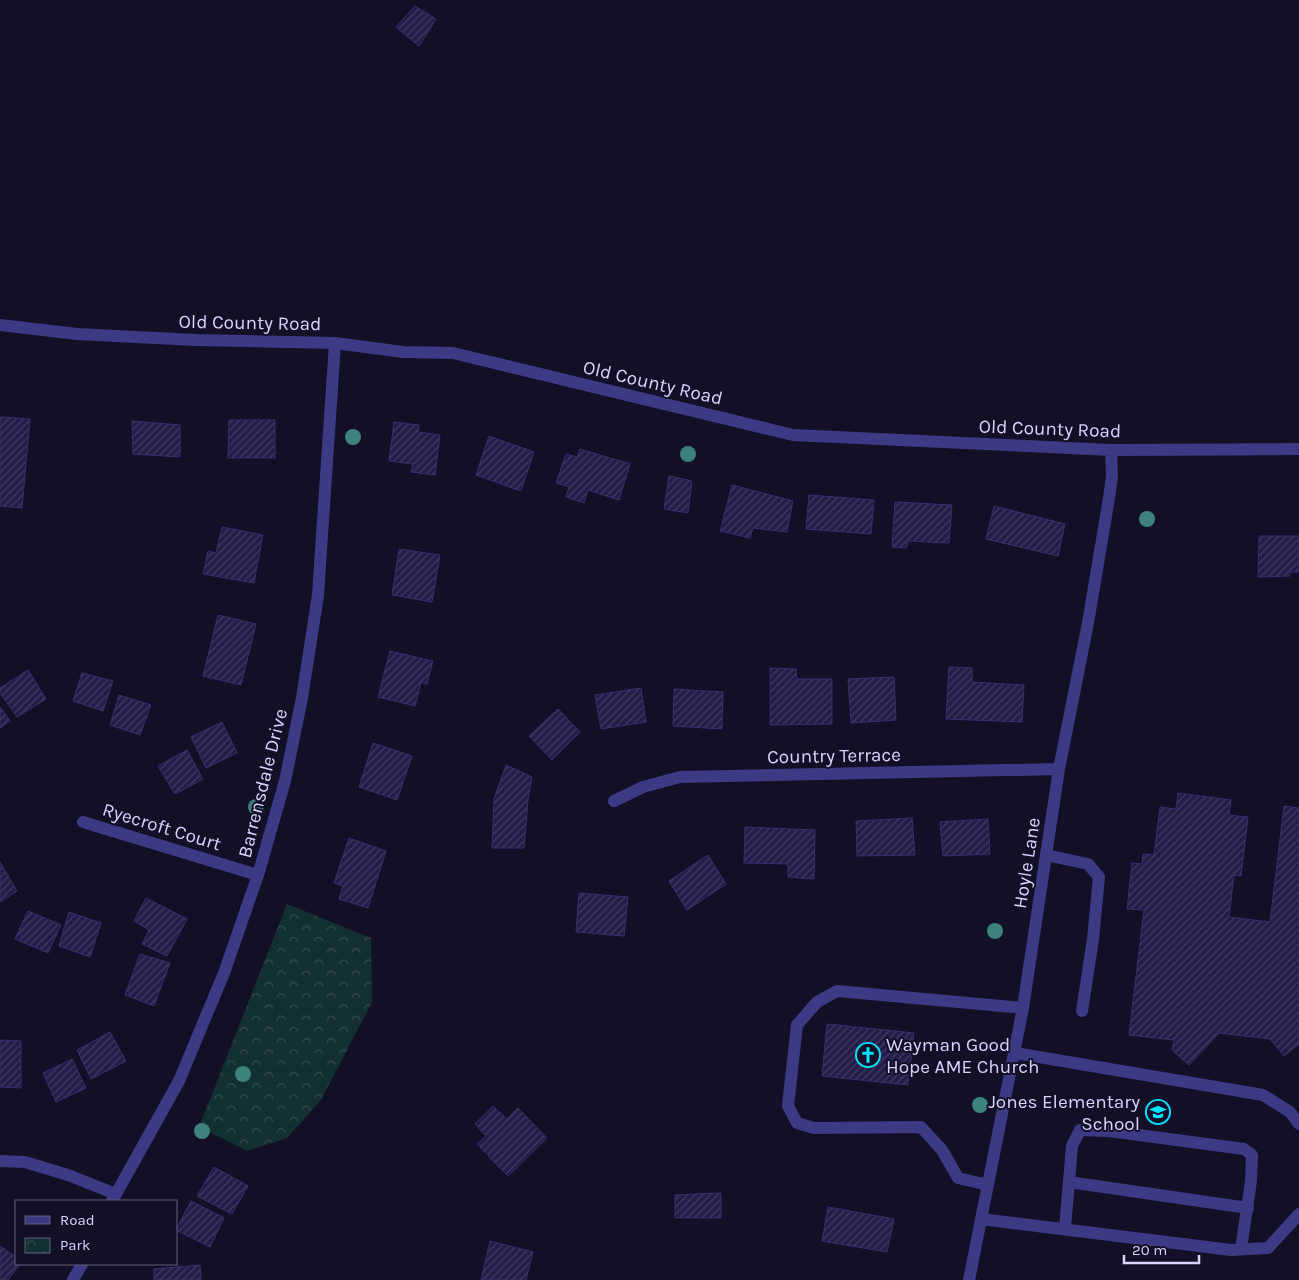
<svg xmlns="http://www.w3.org/2000/svg" width="1299" height="1280" font-family="Karla,sans-serif">
	<style>
		.park { fill: url(#park-crowns) }
		.building { fill: url(#building-hatch); stroke: #3b2d73 }
		.lines { fill: none; stroke-linecap: round; stroke-linejoin: round }
		.minor { stroke: #3d3a85; stroke-width: 12 }
		.tree { fill: #3d827b }
		.labels { text-anchor: middle; stroke-width: 4; stroke-linejoin: round; paint-order: stroke }
		.street-label { font-size: 19px; fill: #d9d4ff; stroke: #130f26 }
		.poi-label { font-size: 19px; fill: #d9d4ff; stroke: #130f26; text-anchor: start }
	</style>
	<defs>
		<pattern id="park-crowns" width="20" height="18" patternUnits="userSpaceOnUse" patternTransform="scale(1.25)"><rect width="20" height="18" fill="#12302f"/><path d="M2 6a3 3 0 1 1 6 0M12 15a3 3 0 1 1 6 0" fill="none" stroke="#344d4e"/></pattern>
		<pattern id="building-hatch" width="6" height="6" patternUnits="userSpaceOnUse" patternTransform="scale(1.25)"><rect width="6" height="6" fill="#241b47"/><path d="M-1 1l2-2M0 6l6-6M5 7l2-2" fill="none" stroke="#433b63"/></pattern>
	</defs>
	<rect width="100%" height="100%" fill="#130f26"/>
	<path class="park" d="M 287,904 L 371,938 L 372,1002 L 321,1100 L 287,1138 L 247,1151 L 199,1127 Z"/>
	<path class="building" d="M 415,6 L 436,19 L 419,46 L 396,27 Z
		M 0,417 L 30,419 L 22,508 L 0,506 Z
		M 229,420 L 275,420 L 275,458 L 228,458 Z
		M 132,421 L 180,425 L 180,457 L 133,454 Z
		M 394,422 L 419,425 L 418,432 L 440,435 L 435,475 L 411,472 L 413,464 L 389,461 Z
		M 489,436 L 534,452 L 521,491 L 476,475 Z
		M 580,449 L 630,464 L 619,500 L 588,490 L 584,503 L 566,497 L 569,487 L 556,483 L 566,454 L 577,457 Z
		M 669,476 L 692,481 L 688,513 L 664,509 Z
		M 732,485 L 793,501 L 787,532 L 753,528 L 750,538 L 720,531 Z
		M 809,495 L 874,500 L 871,534 L 806,529 Z
		M 895,502 L 952,505 L 949,543 L 909,541 L 906,548 L 892,547 Z
		M 994,506 L 1065,524 L 1058,556 L 986,539 Z
		M 222,527 L 263,535 L 254,583 L 203,574 L 208,551 L 216,553 Z
		M 1259,536 L 1299,536 L 1299,572 L 1290,572 L 1290,576 L 1258,577 Z
		M 399,549 L 440,555 L 432,602 L 392,595 Z
		M 218,615 L 256,624 L 241,685 L 203,676 Z
		M 390,651 L 433,661 L 427,684 L 421,683 L 415,706 L 378,697 Z
		M 949,667 L 972,668 L 972,682 L 1024,685 L 1022,722 L 946,719 Z
		M 770,668 L 796,669 L 797,679 L 832,679 L 832,724 L 770,725 Z
		M 28,670 L 46,699 L 17,717 L 0,693 L 0,688 Z
		M 82,673 L 113,681 L 103,711 L 73,701 Z
		M 894,677 L 896,720 L 851,723 L 848,679 Z
		M 641,688 L 646,722 L 601,729 L 595,695 Z
		M 674,689 L 723,692 L 722,729 L 673,726 Z
		M 119,695 L 151,705 L 140,735 L 110,725 Z
		M 0,707 L 10,721 L 0,728 Z
		M 558,709 L 580,732 L 552,760 L 529,736 Z
		M 222,722 L 237,753 L 206,768 L 191,737 Z
		M 373,743 L 412,756 L 397,800 L 359,787 Z
		M 187,750 L 203,779 L 175,794 L 158,766 Z
		M 506,765 L 532,777 L 528,800 L 524,848 L 492,848 L 494,799 Z
		M 1178,793 L 1231,800 L 1229,815 L 1248,817 L 1241,876 L 1234,875 L 1229,917 L 1270,922 L 1284,806 L 1299,808 L 1299,1044 L 1284,1056 L 1270,1039 L 1219,1033 L 1189,1065 L 1172,1050 L 1174,1040 L 1129,1035 L 1144,910 L 1127,909 L 1132,863 L 1142,864 L 1143,854 L 1154,855 L 1160,807 L 1176,809 Z
		M 912,818 L 915,855 L 857,856 L 856,821 Z
		M 988,819 L 990,854 L 943,856 L 940,822 Z
		M 745,827 L 815,830 L 814,879 L 788,877 L 788,864 L 744,863 Z
		M 349,838 L 386,851 L 368,908 L 339,899 L 343,886 L 334,883 Z
		M 708,855 L 726,884 L 687,910 L 669,881 Z
		M 0,862 L 17,891 L 0,902 Z
		M 579,893 L 628,897 L 624,936 L 576,932 Z
		M 146,898 L 187,919 L 167,956 L 142,944 L 149,930 L 134,921 Z
		M 28,911 L 61,925 L 48,953 L 15,939 Z
		M 69,912 L 101,923 L 90,957 L 59,946 Z
		M 140,954 L 170,963 L 154,1006 L 125,995 Z
		M 827,1024 L 914,1033 L 908,1085 L 822,1076 Z
		M 110,1032 L 126,1061 L 91,1079 L 77,1050 Z
		M 0,1040 L 21,1041 L 21,1088 L 0,1087 Z
		M 72,1059 L 86,1088 L 56,1102 L 43,1073 Z
		M 493,1106 L 507,1119 L 518,1108 L 547,1138 L 508,1176 L 477,1144 L 486,1136 L 475,1124 Z
		M 214,1167 L 248,1186 L 232,1214 L 197,1196 Z
		M 721,1193 L 721,1218 L 675,1218 L 675,1195 Z
		M 191,1201 L 224,1218 L 210,1247 L 176,1230 Z
		M 828,1207 L 894,1219 L 887,1252 L 822,1241 Z
		M 490,1241 L 533,1252 L 526,1280 L 481,1280 Z
		M 0,1246 L 16,1257 L 16,1264 L 20,1264 L 8,1280 L 0,1280 Z
		M 200,1265 L 201,1280 L 154,1280 L 154,1269 Z"/>
	<g class="lines">
		<path class="minor" d="M 0,325 L 77,334 L 195,340 L 335,343 L 403,352 L 453,353 L 793,435 L 1111,450 L 1299,449
			M 614,801 L 643,787 L 680,777 L 1059,769
			M 83,822 L 258,875
			M 1046,855 L 1088,864 L 1099,877 L 1093,939 L 1082,1011
			M 1015,1053 L 1263,1095 L 1290,1112 L 1299,1124
			M 0,1161 L 25,1162 L 68,1175 L 116,1194
			M 1069,1182 L 1248,1208
			M 988,1185 L 958,1178 L 942,1150 L 921,1127 L 814,1128 L 797,1123 L 788,1106 L 797,1025 L 817,1002 L 837,991 L 1023,1008
			M 112,1201 L 179,1081 L 224,973 L 258,875 L 285,781 L 302,698 L 318,595 L 335,343
			M 981,1219 L 1231,1250 L 1268,1248 L 1299,1214
			M 1065,1228 L 1072,1146 L 1080,1130 L 1109,1131 L 1244,1149 L 1252,1155 L 1251,1181 L 1241,1249
			M 73,1280 L 82,1264
			M 969,1280 L 1023,1008 L 1059,769 L 1088,623 L 1109,498 L 1112,476 L 1111,450"/>
	</g>
	<g class="tree">
		<circle cx="353" cy="437" r="8"/>
		<circle cx="688" cy="454" r="8"/>
		<circle cx="1147" cy="519" r="8"/>
		<circle cx="256" cy="807" r="8"/>
		<circle cx="995" cy="931" r="8"/>
		<circle cx="243" cy="1074" r="8"/>
		<circle cx="980" cy="1105" r="8"/>
		<circle cx="202" cy="1131" r="8"/>
	</g>
	<defs>
		<symbol id="church-ring" viewBox="-11 -11 22 22"><circle r="9.5" fill="#130f26" stroke="#00e5ff" stroke-width="1.5"/><path d="M-1.2-6h2.4v3.5h3.3v2.4h-3.3V6h-2.4V-.1h-3.3v-2.4h3.3Z" fill="#00e5ff"/></symbol>
		<symbol id="school-ring" viewBox="-11 -11 22 22"><circle r="9.5" fill="#130f26" stroke="#00e5ff" stroke-width="1.5"/><path d="M0-5L7-2L0 1L-7-2ZM-4 1L0 2.5L4 1V4Q0 6-4 4Z" fill="#00e5ff"/></symbol>
	</defs>
	<g fill-rule="evenodd">
		<use href="#church-ring" x="854" y="1041" width="28" height="28"/>
		<use href="#school-ring" x="1144" y="1098" width="28" height="28"/>
	</g>
	<g class="labels">
		<g class="street-label">
			<text transform="translate(250 322) rotate(1)" y="7">Old County Road</text>
			<text transform="translate(653 382) rotate(13)" y="7">Old County Road</text>
			<text transform="translate(1050 428) rotate(2)" y="7">Old County Road</text>
			<text transform="translate(834 755) rotate(-1)" y="7">Country Terrace</text>
			<text transform="translate(262 783) rotate(-76)" y="7">Barrensdale Drive</text>
			<text transform="translate(162 826) rotate(17)" y="7">Ryecroft Court</text>
			<text transform="translate(1026 863) rotate(-81)" y="7">Hoyle Lane</text>
		</g>
		<g class="poi-label">
			<text x="886" y="1051">Wayman Good<tspan x="886" dy="22">Hope AME Church</tspan></text>
			<text x="1140" y="1108" text-anchor="end">Jones Elementary<tspan x="1140" dy="22">School</tspan></text>
		</g>
	</g>
	<rect x="15" y="1200" width="162" height="65" fill="#130f26" stroke="#625e7d"/>
	<rect x="25" y="1216" width="25" height="8" fill="#3d3a85" stroke="#625e7d"/>
	<text x="60" y="1225" font-size="15" fill="#d9d4ff">Road</text>
	<rect x="25" y="1238" width="25" height="15" fill="url(#park-crowns)" stroke="#625e7d"/>
	<text x="60" y="1250" font-size="15" fill="#d9d4ff">Park</text>
	<path d="M1124 1255v8h75v-8" fill="none" stroke="#d9d4ff" stroke-width="2.5"/>
	<text x="1132" y="1255" font-size="15" fill="#d9d4ff" stroke="#130f26" stroke-width="4" paint-order="stroke">20 m</text>
</svg>
